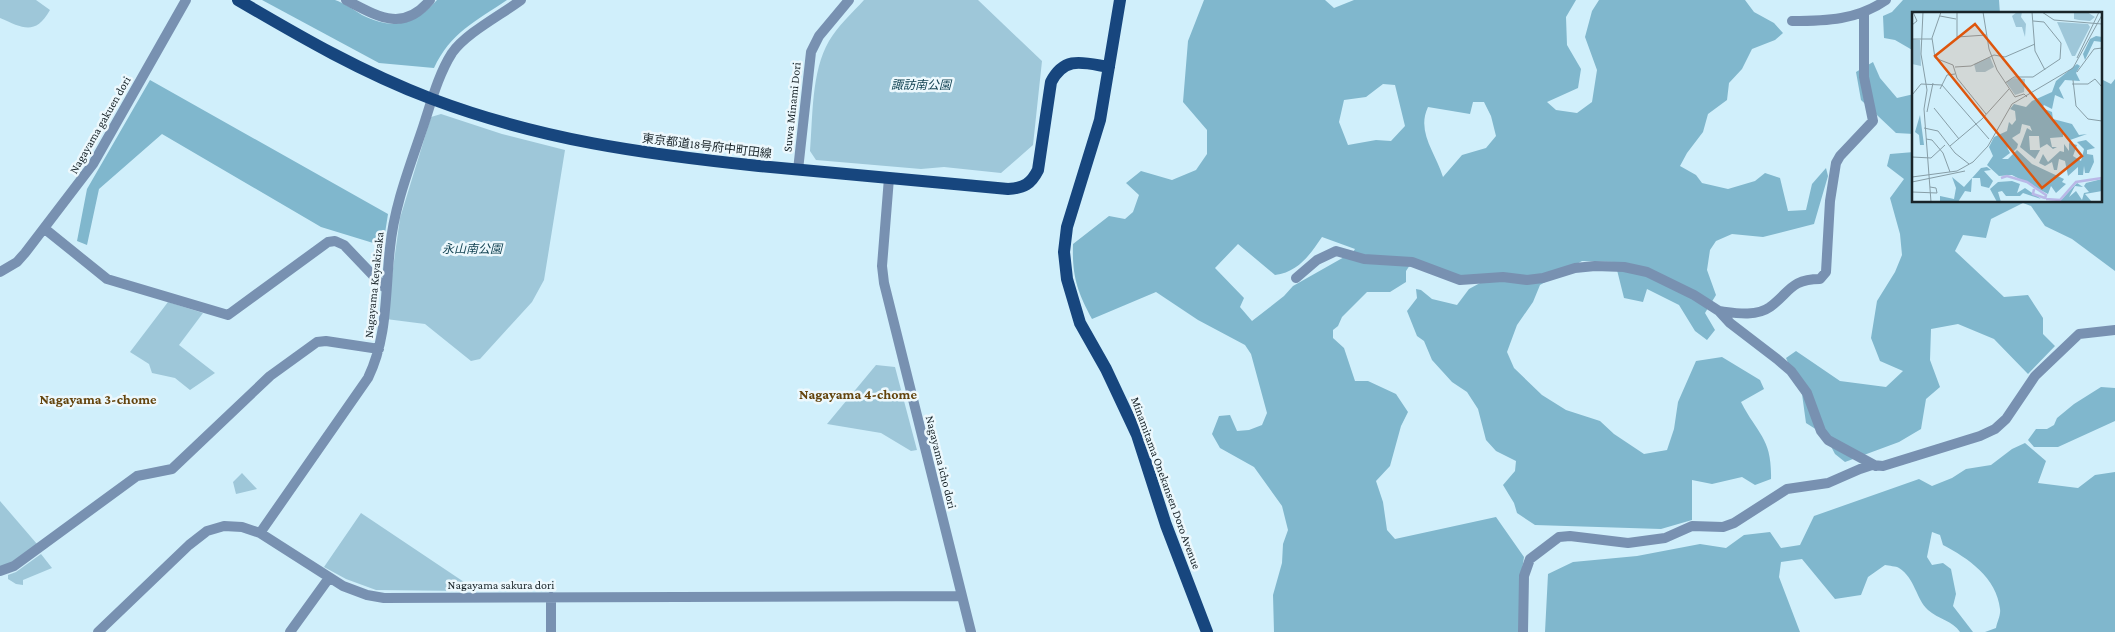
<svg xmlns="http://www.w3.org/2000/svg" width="2115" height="632" font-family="'Crimson Pro','Noto Sans JP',serif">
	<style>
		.green { fill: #9ec7d9 }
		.forest { fill: #80b7cd; fill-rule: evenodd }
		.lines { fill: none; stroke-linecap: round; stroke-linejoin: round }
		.minor { stroke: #7891b1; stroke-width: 10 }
		.major { stroke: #17467e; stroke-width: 12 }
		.labels { text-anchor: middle; stroke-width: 5; stroke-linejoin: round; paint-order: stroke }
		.park-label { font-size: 12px; font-style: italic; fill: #134353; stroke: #ecf8fd }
		.street-label { font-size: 12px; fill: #192429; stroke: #ecf8fd }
		.neighbourhood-label { font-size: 14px; font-weight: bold; fill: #64440d; stroke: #ecf8fd }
		.inset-river { fill: none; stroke: #b9b8e7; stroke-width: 2.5 }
		.inset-road { fill: none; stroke: #879ea7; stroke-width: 1 }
		.view { fill: #de560d; fill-opacity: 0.15; stroke: #de560d; stroke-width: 2.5 }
		.inset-edge { fill: none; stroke: #192429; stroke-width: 2.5 }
	</style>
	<rect width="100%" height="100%" fill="#d0effb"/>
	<path class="green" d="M 0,0 L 36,0 L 50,10 C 35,36 23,28 0,18 Z
		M 864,0 L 978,0 L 1042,61 L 1033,145 L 1001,173 L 944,167 L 921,169 L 816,160 L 810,151 C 813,117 811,72 829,41 C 838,26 852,13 864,0 Z
		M 441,114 L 502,134 L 565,150 L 544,280 L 532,302 L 480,359 L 471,361 L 425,324 L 386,319 L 400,218 L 431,117 Z
		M 168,302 L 203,313 L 179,345 L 215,373 L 190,390 L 175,378 L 152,373 L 149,364 L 130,352 Z
		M 876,365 L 895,367 L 917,450 L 911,451 L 881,433 L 827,424 Z
		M 242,473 L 257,489 L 236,494 L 233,482 Z
		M 0,501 L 37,544 L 12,562 L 0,567 Z
		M 361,513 L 464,582 L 464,591 L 376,590 L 346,579 L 324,567 Z
		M 41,554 L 52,568 L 23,580 L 23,585 L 16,584 L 8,579 L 8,575 L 16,572 Z"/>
	<path class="forest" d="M 262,0 C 278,0 322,0 335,0 C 344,3 354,10 362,15 C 392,30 415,26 437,0 L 507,0 C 475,22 451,32 434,68 L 379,63 Z
		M 1204,0 L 1325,0 L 1334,8 L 1354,0 L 1576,0 L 1566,17 L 1567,45 L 1581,69 L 1578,88 L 1547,102 L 1556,110 L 1577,113 L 1592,102 L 1597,70 L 1585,37 L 1592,11 L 1599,0 L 1745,0 L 1754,12 L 1774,23 L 1783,33 L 1775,40 L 1752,49 L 1742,69 L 1729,83 L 1727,100 L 1708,114 L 1703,132 L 1687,153 L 1680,166 L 1696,175 L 1702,183 L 1728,189 L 1755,181 L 1765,173 L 1780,178 L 1788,211 L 1806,210 L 1812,184 L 1826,168 L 1828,176 L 1814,224 L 1763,237 L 1732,234 L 1716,241 L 1710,250 L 1707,270 L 1716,295 L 1705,313 L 1715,330 L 1707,340 L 1695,331 L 1679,305 L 1647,289 L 1643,302 L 1624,298 L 1615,262 L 1582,261 L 1540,285 L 1533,302 L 1517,325 L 1507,352 L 1514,368 L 1542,395 L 1566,410 L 1600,421 L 1614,434 L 1644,454 L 1667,450 L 1674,429 L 1678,402 L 1696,361 L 1722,357 L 1760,380 L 1764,389 L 1741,402 C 1758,435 1772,438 1771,479 L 1755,485 L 1742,477 L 1712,484 L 1692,480 L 1692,520 L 1661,529 L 1535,525 L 1517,513 L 1514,503 L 1503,485 L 1515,471 L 1516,461 L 1496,451 L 1486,440 L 1478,409 L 1467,392 L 1452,382 L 1432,360 L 1424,341 L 1417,336 L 1407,311 L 1417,298 L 1416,289 L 1421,290 L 1432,299 L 1457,305 L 1469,289 L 1480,283 L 1451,276 L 1414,259 L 1406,271 L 1406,282 L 1390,292 L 1367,292 L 1342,317 L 1338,326 L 1333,330 L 1333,338 L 1344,348 L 1355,381 L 1368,381 L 1396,394 L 1408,412 L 1401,426 L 1390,466 L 1376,481 L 1383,502 L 1387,530 L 1395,539 L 1496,517 L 1524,557 L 1520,583 L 1527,632 L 1274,632 L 1273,595 L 1282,563 L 1283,544 L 1288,530 L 1282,506 L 1254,467 L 1220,448 L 1212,434 L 1219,416 L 1230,415 L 1237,431 L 1249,430 L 1262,425 L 1267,413 L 1251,354 L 1245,345 L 1198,320 L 1156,292 L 1092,319 C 1077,291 1072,276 1073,244 L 1109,216 L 1125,219 L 1133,212 L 1139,195 L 1126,183 L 1141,171 L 1172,180 L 1196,170 L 1207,154 L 1207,130 L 1183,102 L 1188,41 ZM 1383,84 L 1395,85 L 1405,126 L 1391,141 L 1376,140 L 1348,145 L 1339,122 L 1344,100 L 1366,97 ZM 1473,102 L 1484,102 L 1491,116 L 1496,136 L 1486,148 L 1462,155 L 1443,177 C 1436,153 1416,132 1428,107 L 1470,114 ZM 1322,237 L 1355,249 L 1353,252 L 1293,286 L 1284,296 L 1252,321 L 1240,307 L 1244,298 L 1215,268 L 1238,244 L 1275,275 C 1298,272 1309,256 1322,237 Z
		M 1903,0 L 1999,0 L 2000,14 L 1914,14 L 1914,51 L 1895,40 L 1884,38 L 1883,16 L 1892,12 Z
		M 1873,62 L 1880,78 L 1897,98 L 1914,94 L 1914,134 L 1896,133 L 1861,100 L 1856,72 Z
		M 2101,79 L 2111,84 L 2115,79 L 2115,271 L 2072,239 L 2045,226 L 2031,206 L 2023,203 L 1991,219 L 1986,238 L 1963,235 L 1955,251 L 2004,297 L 2028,295 L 2043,318 L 2043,334 L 2055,346 L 2028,374 L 1994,339 L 1958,324 L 1931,329 L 1930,360 L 1940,387 L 1926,399 L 1921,429 L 1899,442 L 1845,462 L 1835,454 L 1825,435 L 1806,423 L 1802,394 L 1786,358 L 1796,351 L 1840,381 L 1886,387 L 1903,371 L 1880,361 L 1871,338 L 1877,301 L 1895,272 L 1902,255 L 1900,234 L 1890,198 L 1904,179 L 1887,166 L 1890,154 L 1914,152 L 1914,201 L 2101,201 Z
		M 150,80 L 388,214 L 383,246 L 321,227 L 162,134 L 99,189 L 87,245 L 77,241 L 87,189 Z
		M 2101,387 L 2115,388 L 2115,421 L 2058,447 L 2034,447 L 2028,440 L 2036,429 L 2047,429 L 2054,425 L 2057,418 L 2074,404 Z
		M 2025,443 L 2046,461 L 2038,483 L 2078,488 L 2095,475 L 2115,472 L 2115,632 L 1985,632 L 1996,628 C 1997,622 2001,615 2000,609 C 1997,578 1968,558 1943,545 L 1940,535 L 1932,532 L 1927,557 L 1932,565 L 1943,563 L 1951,569 L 1956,594 L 1953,606 L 1973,632 L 1960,632 C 1953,621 1938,619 1928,610 C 1916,599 1915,578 1899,568 C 1896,566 1889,566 1885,565 L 1868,577 L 1861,595 L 1835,599 L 1802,559 L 1781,562 L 1779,577 L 1800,632 L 1545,632 L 1548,574 L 1573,562 L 1637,556 L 1700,544 L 1726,548 L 1744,535 L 1770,532 L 1781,548 L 1800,545 L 1814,516 L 1919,479 L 1932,486 L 1952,478 L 1966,469 L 1991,465 L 2012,449 Z"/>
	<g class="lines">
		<path class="minor" d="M 346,0 C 377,16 403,33 430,0
			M 1792,21 C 1826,21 1858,20 1886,0
			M 798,170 L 811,52 L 819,36 L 849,0
			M 889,178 L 882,266 L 884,283 L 971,632
			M 45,229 L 107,279 L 228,315 L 328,242 L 335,241 L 344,245 L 386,289
			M 0,272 L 17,262 L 25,253 L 93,164 L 186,0
			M 1296,278 L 1317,260 L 1336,251 L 1364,259 L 1412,262 L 1460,280 L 1503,277 L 1527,280 L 1543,278 L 1575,268 L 1595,266 L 1624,267 L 1647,272 L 1694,295 L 1719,311 L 1730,323 L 1777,359 L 1791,371 L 1807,393 L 1821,431 L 1828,440 L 1876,466
			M 1719,311 C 1735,313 1756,317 1770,307 C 1790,292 1791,279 1820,279 L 1826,272 L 1830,201 L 1836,163 L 1840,156 L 1873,121 L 1864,77 L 1864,12
			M 260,533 L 368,378 C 388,337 385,292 390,248 C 394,206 410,166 423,127 C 431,103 438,75 452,53 C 466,33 501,15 521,0
			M 0,571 L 14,566 L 137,476 L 172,469 L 270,376 L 317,342 L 326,341 L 379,349
			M 551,597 L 551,632
			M 98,632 L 189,545 L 207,531 L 224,526 L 242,527 L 260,533 L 343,586 L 367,595 L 384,598 L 962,596
			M 290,632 L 329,578
			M 1523,632 L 1524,576 L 1530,559 L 1559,537 L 1570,536 L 1628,543 L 1665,538 L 1692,526 L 1723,527 L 1734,523 L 1787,489 L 1828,483 L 1860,469 L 1872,465 L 1883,466 L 1980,436 L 1995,429 L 2006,419 L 2035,376 L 2079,334 L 2115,330"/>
		<path class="major" d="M 238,0 C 301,37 363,73 432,99 C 541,140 644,154 759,166 C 841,174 925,181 1008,189 C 1024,188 1031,184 1038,170 L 1051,82 C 1065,55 1084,63 1109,67
			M 1120,0 L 1100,120 L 1067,227 L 1064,252 L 1067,279 L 1080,323 L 1106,369 L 1137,435 L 1166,525 L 1207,632"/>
	</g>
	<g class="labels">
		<g class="park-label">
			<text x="921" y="89">諏訪南公園</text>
			<text x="472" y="253">永山南公園</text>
		</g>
		<g class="street-label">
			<text transform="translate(792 107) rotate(-84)" y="4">Suwa Minami Dori</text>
			<text transform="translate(100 125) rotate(-60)" y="4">Nagayama gakuen dori</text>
			<text transform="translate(707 146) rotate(7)" y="4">東京都道18号府中町田線</text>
			<text transform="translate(374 285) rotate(-84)" y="4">Nagayama Keyakizaka</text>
			<text transform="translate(941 462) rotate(76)" y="4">Nagayama icho dori</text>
			<text transform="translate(1166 483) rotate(70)" y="4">Minamitama Onekansen Doro Avenue</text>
			<text x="501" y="589">Nagayama sakura dori</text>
		</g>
		<g class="neighbourhood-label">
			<text x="858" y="399">Nagayama 4-chome</text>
			<text x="98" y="404">Nagayama 3-chome</text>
		</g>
	</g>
	<g transform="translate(1912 12)">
		<rect width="190" height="190" fill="#d0effb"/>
		<path d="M 105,0 L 110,0 L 109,5 L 114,12 L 113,25 L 110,15 L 104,15 L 100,4 ZM 162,0 L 175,0 L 183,5 L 178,9 L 167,8 L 162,7 ZM 145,10 L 176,12 L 178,15 L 163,44 L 160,44 ZM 0,27 L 8,28 L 9,54 L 0,52 ZM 78,45 L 82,55 L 73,60 L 64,60 L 62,52 ZM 102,66 L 113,67 L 112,80 L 103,83 L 94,70 Z" fill="#9ec7d9"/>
		<path d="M 184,24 L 190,25 L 190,30 L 182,29 L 173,48 L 171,42 L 178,27 ZM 165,52 L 168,54 L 164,61 L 168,69 L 153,68 L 147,76 L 152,87 L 143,83 L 140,97 L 132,93 L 130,96 L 140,100 L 141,107 L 160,112 L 167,123 L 175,122 L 158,128 L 151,119 L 151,125 L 138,126 L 140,135 L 145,135 L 141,137 L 135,132 L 128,136 L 127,124 L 117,124 L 118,138 L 128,138 L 123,147 L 108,135 L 115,116 L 120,119 L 118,114 L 110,112 L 108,121 L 100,126 L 106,132 L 105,136 L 101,140 L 95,135 L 98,141 L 90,147 L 96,147 L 105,138 L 120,152 L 152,167 L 150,170 L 154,172 L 144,181 L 139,174 L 136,182 L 100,163 L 87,164 L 75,153 L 81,144 L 77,135 L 82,125 L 95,119 L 97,110 L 100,113 L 104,108 L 103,99 L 98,97 L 102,92 L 114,95 L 120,89 L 140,80 L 144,69 ZM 8,103 L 12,133 L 8,133 L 7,123 L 3,120 ZM 174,128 L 183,136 L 175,138 L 175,142 L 181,143 L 182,150 L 177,161 L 173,161 L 172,154 L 171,163 L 166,163 L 166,155 L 156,164 L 153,149 L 147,147 L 145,158 L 142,158 L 140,150 L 133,154 L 127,151 L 131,142 L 136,150 L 148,139 L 152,140 L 152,132 L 157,139 L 157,131 L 165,133 L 161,144 L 169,149 L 172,137 L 165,130 ZM 75,155 L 79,158 L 72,159 L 81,169 L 77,176 L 69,174 L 68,166 L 60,166 L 59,180 L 53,179 L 46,190 L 28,190 L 28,184 L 42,187 L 44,176 L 40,165 L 52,175 L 69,156 ZM 190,167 L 190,179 L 173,182 L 180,190 L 141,190 L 150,187 L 165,171 L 171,175 L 163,174 L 157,185 L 164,179 L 170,188 L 172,181 L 177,180 L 172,174 L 174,171 ZM 100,169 L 108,172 L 105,181 L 113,176 L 129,187 L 111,181 L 108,184 L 94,184 L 90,179 L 86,180 L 89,190 L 85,190 L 78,177 L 86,170 Z" fill="#80b7cd"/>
		<path class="inset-river" d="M 89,166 L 95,164 L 115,170 L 134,183 L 133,187M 122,177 L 121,182 L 133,186M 134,187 L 148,188 L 164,170 L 190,166"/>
		<path class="inset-road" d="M 11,0 L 9,42 L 15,78 L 12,97 L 19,190M 29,0 L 20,26 L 23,46 L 41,53 L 45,66 L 74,102M 45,0 L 45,25 L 74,23M 71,0 L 77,37 L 85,58 L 103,85 L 112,82 L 115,85M 120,0 L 123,39 L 133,58M 130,0 L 142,8 L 190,12M 28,4 L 44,7M 0,13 L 5,9 L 1,0M 0,27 L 20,27M 165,46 L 187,0M 43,55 L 59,54 L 82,43 L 93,45 L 123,32M 165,60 L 182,37 L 190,36M 161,68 L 164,94 L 176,107 L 190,109M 93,71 L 102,65 L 121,65 L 148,47 L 149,31 L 132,10 L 121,9M 160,72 L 176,72 L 183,67 L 190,75M 28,77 L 35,63 L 43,62M 0,83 L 9,72 L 30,73 L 77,127M 22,96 L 47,127M 15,100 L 21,71M 12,116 L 26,119 L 43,141 L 57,152M 14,127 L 20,128 L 31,141 L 38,160M 38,134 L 70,107 L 97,77M 0,145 L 19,146 L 33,133M 0,165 L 45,159 L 61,150 L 76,134 L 100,92 L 161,56 L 190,3M 0,170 L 53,159M 0,180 L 25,181 L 24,176 L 18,175"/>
		<path class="view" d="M 63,12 L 170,144 L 130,176 L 23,44 Z"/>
		<rect width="190" height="190" class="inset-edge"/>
	</g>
</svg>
